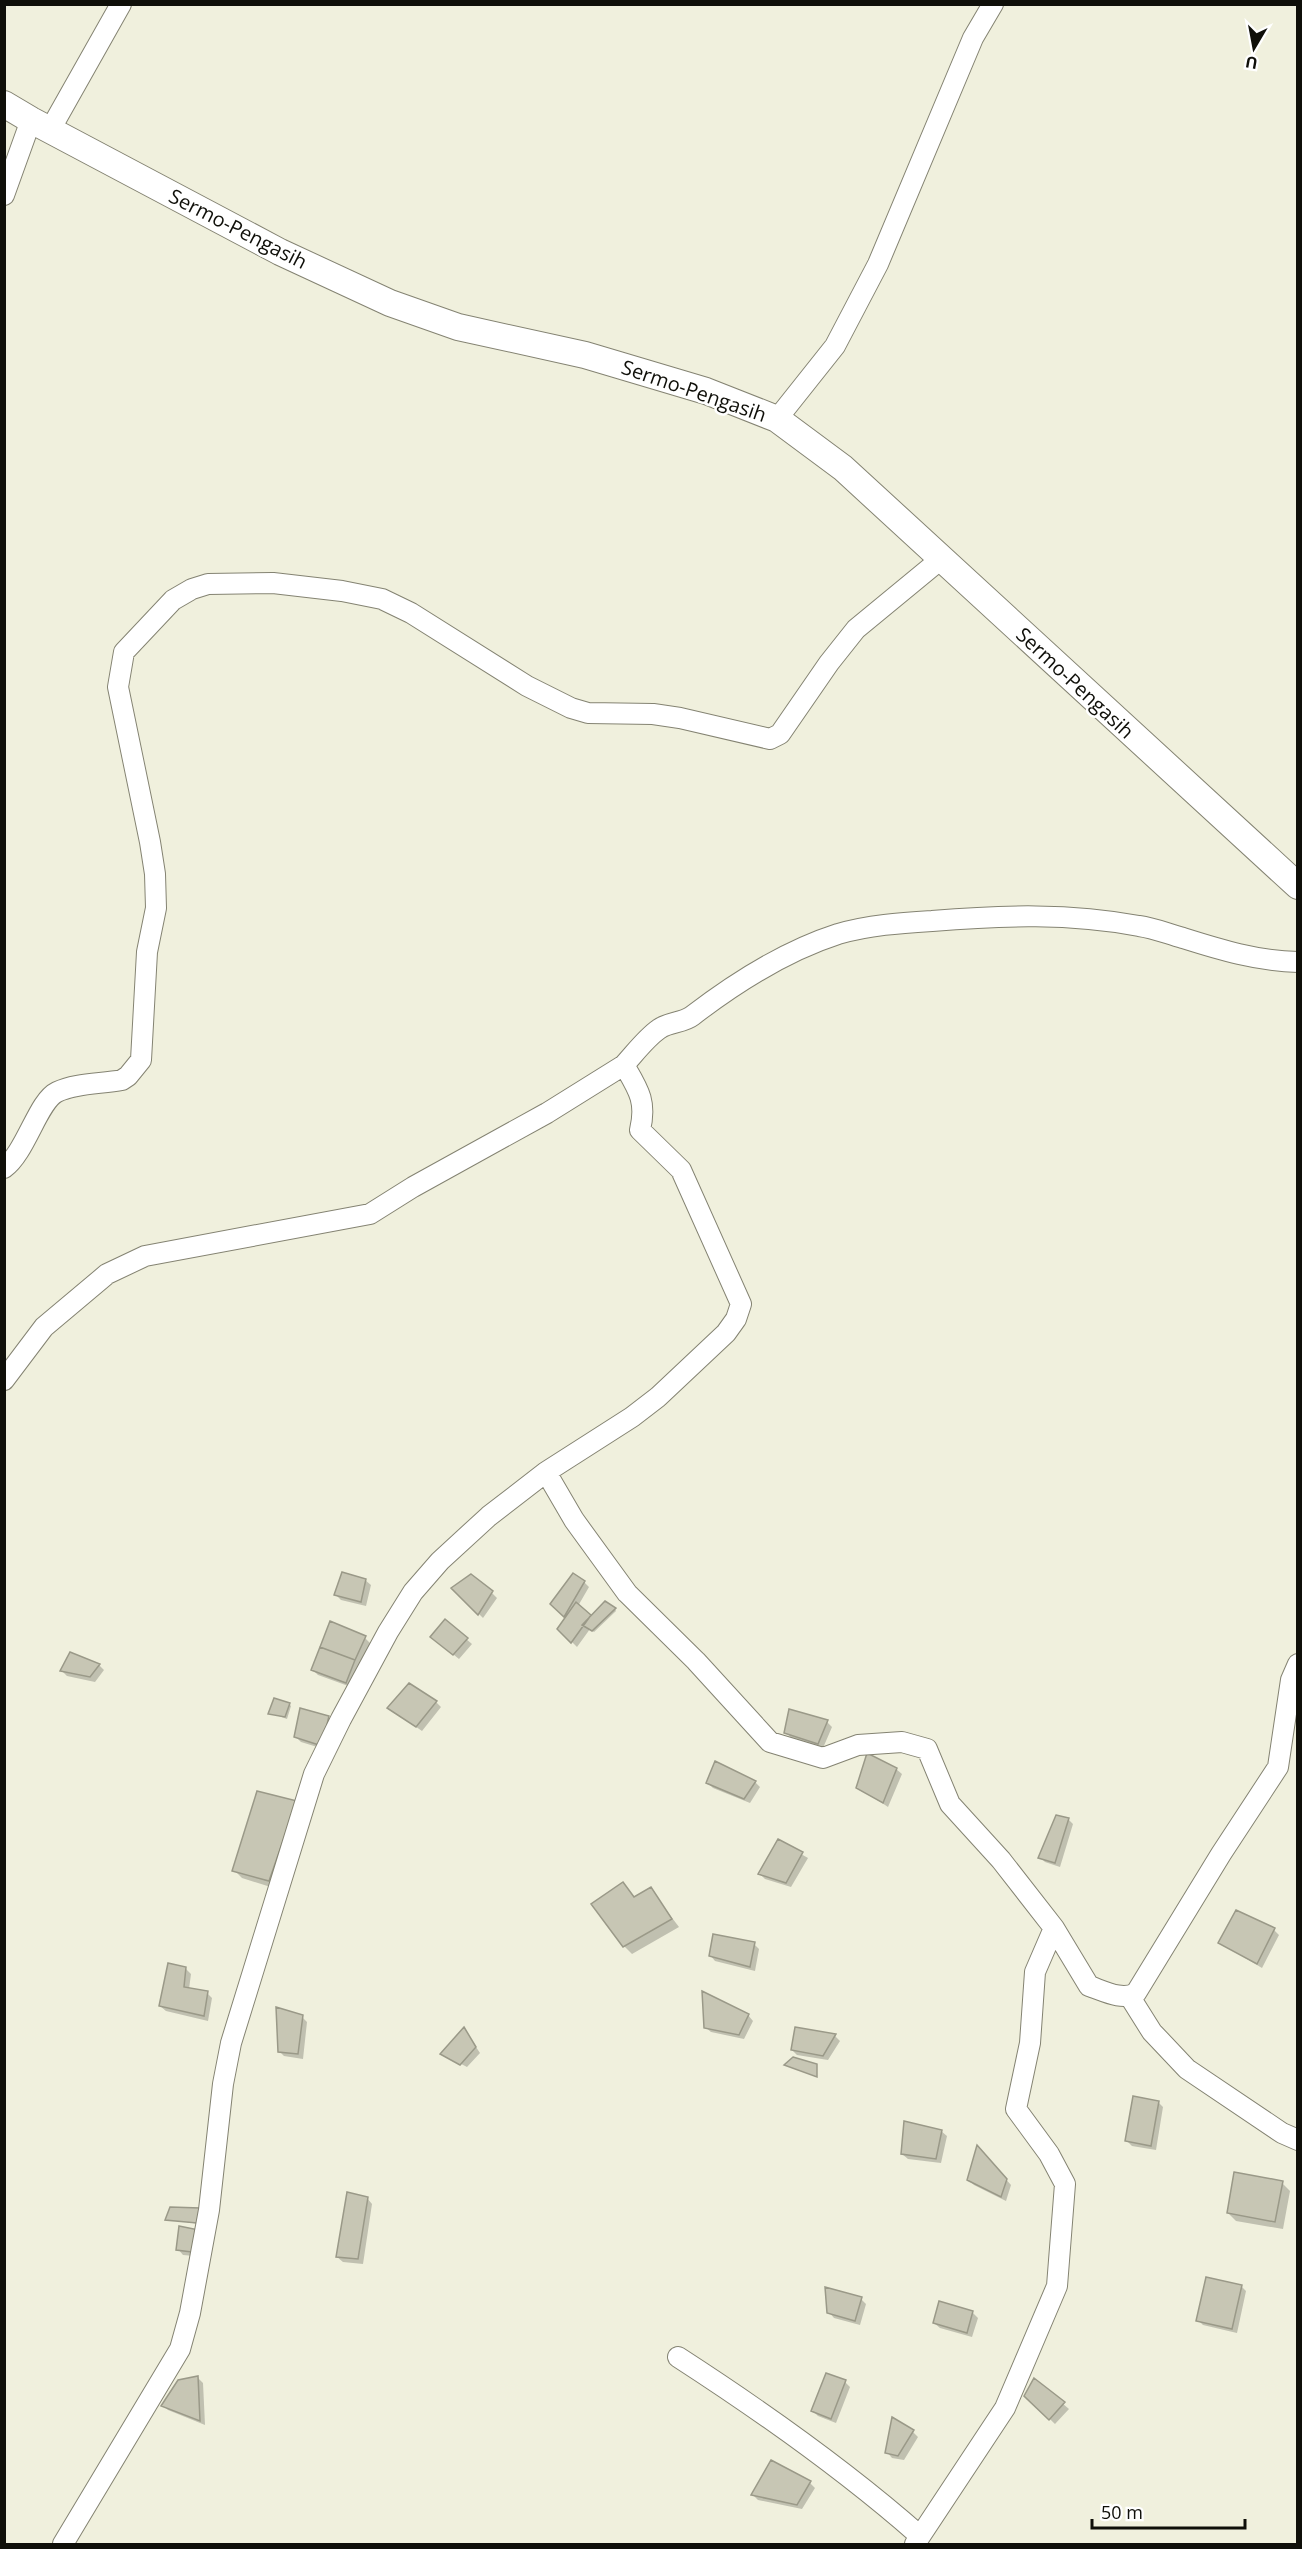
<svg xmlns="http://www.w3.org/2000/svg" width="1302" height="2549" font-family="'Open Sans',sans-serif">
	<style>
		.shadow { fill: #0003 }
		.building { fill: #c7c6b4; stroke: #9a9988; stroke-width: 1.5 }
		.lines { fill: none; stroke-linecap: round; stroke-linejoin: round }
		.minor-casing { stroke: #848372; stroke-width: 22 }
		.major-casing { stroke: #848372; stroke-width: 28 }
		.minor { stroke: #fff; stroke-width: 20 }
		.major { stroke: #fff; stroke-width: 26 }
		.labels { text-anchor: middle; stroke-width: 5; stroke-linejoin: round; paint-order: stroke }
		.street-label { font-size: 20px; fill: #0f0f09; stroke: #fff }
	</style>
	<rect width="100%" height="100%" fill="#f0f0dd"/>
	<path class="shadow" d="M 365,1580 L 371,1585 L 366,1606 L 341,1600 L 336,1595 Z
		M 584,1582 L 589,1587 L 578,1606 L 592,1618 L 615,1609 L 616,1611 L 594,1632 L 590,1629 L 577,1647 L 559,1629 L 567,1618 L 552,1604 Z
		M 453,1588 L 492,1593 L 497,1598 L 483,1618 Z
		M 445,1621 L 472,1644 L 459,1659 L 438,1642 Z
		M 331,1623 L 365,1638 L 370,1643 L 351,1687 L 318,1675 L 313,1670 Z
		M 71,1654 L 99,1665 L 104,1670 L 95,1682 L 67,1676 L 62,1671 Z
		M 436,1702 L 441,1707 L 422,1731 L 389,1708 Z
		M 289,1704 L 291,1706 L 287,1719 L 270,1713 Z
		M 328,1718 L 334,1723 L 327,1750 L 301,1742 L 296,1737 Z
		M 827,1722 L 832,1727 L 823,1748 L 791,1738 L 786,1732 Z
		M 896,1769 L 902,1774 L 888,1807 L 858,1787 Z
		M 755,1782 L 760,1787 L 750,1803 L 713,1788 L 708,1783 Z
		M 296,1803 L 277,1889 L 242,1878 L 234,1870 Z
		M 1068,1819 L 1073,1824 L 1060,1867 L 1045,1862 L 1040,1857 Z
		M 778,1841 L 808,1858 L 791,1887 L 765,1879 L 760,1874 Z
		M 623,1884 L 635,1898 L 650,1889 L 679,1927 L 632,1954 L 624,1946 Z
		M 1274,1930 L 1279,1935 L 1262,1968 L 1220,1943 Z
		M 754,1944 L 759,1949 L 755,1971 L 715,1961 L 710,1955 Z
		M 186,1969 L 191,1974 L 189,1989 L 207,1993 L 212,1998 L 208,2021 L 166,2011 L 160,2006 Z
		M 748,2015 L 753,2021 L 744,2039 L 711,2032 L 705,2027 Z
		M 302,2017 L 307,2022 L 303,2059 L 284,2056 L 279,2051 Z
		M 464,2029 L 480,2053 L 467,2067 L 442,2054 Z
		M 796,2029 L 835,2036 L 840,2041 L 828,2060 L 797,2055 L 792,2050 Z
		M 1158,2102 L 1163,2107 L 1156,2150 L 1132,2146 L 1126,2140 Z
		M 941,2131 L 947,2136 L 941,2163 L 908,2159 L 902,2154 Z
		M 978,2148 L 1011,2185 L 1006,2201 L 974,2185 L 969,2180 Z
		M 1282,2183 L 1290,2191 L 1283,2229 L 1236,2221 L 1228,2213 Z
		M 367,2198 L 372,2204 L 363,2264 L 343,2262 L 337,2257 Z
		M 199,2210 L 199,2224 L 167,2219 Z
		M 203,2232 L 205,2257 L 183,2255 L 178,2249 Z
		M 1241,2286 L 1246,2291 L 1237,2333 L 1203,2325 L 1198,2320 Z
		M 861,2299 L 866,2304 L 860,2325 L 834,2318 L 829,2312 Z
		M 972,2312 L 978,2318 L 972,2337 L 940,2328 L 934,2323 Z
		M 198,2378 L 203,2383 L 205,2425 L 168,2410 L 163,2405 Z
		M 1035,2380 L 1069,2409 L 1055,2424 L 1026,2396 Z
		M 845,2382 L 850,2387 L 836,2423 L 818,2416 L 813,2411 Z
		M 913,2432 L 918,2437 L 904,2460 L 892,2458 L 887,2452 Z
		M 810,2483 L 815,2488 L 802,2509 L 758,2500 L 753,2495 Z"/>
	<path class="building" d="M 342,1572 L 366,1579 L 361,1602 L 334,1595 Z
		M 573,1573 L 585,1581 L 564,1617 L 550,1604 Z
		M 471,1574 L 493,1591 L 478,1615 L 451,1588 Z
		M 605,1601 L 616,1608 L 592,1631 L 582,1625 Z
		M 576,1602 L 591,1615 L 571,1643 L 557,1629 Z
		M 445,1619 L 468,1638 L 453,1655 L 430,1637 Z
		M 330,1621 L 366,1636 L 355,1660 L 320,1647 Z
		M 320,1647 L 355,1660 L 346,1683 L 311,1670 Z
		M 70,1652 L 100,1664 L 90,1677 L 60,1671 Z
		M 409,1683 L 437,1701 L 416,1727 L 387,1708 Z
		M 274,1698 L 290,1703 L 285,1717 L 268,1714 Z
		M 300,1708 L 329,1716 L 322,1746 L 294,1737 Z
		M 789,1709 L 828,1720 L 818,1744 L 784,1733 Z
		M 867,1753 L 897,1768 L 883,1803 L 856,1788 Z
		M 715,1761 L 756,1781 L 744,1799 L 706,1783 Z
		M 257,1791 L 297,1801 L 269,1881 L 232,1871 Z
		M 1056,1815 L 1069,1818 L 1055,1863 L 1038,1858 Z
		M 778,1839 L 803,1852 L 786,1883 L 758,1874 Z
		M 623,1882 L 634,1897 L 651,1887 L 672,1919 L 623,1947 L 591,1904 Z
		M 1236,1910 L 1275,1928 L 1257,1964 L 1218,1943 Z
		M 713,1934 L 755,1942 L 750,1967 L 709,1956 Z
		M 168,1963 L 186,1967 L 184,1987 L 208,1991 L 204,2016 L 159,2006 Z
		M 702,1991 L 749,2014 L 739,2035 L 704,2028 Z
		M 276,2007 L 303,2015 L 298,2054 L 278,2052 Z
		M 464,2027 L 476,2047 L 460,2065 L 440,2054 Z
		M 795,2027 L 836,2034 L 823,2056 L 791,2050 Z
		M 793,2057 L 817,2064 L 817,2077 L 784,2065 Z
		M 1133,2096 L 1159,2101 L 1151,2146 L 1125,2141 Z
		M 904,2121 L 942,2130 L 936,2159 L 901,2154 Z
		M 977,2145 L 1007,2179 L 1001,2197 L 967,2180 Z
		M 1234,2172 L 1283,2181 L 1275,2222 L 1227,2213 Z
		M 347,2192 L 368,2197 L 358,2259 L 336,2257 Z
		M 170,2207 L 200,2208 L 197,2223 L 165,2220 Z
		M 179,2226 L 204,2231 L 200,2253 L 176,2250 Z
		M 1206,2277 L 1242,2285 L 1232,2329 L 1196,2321 Z
		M 825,2287 L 862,2297 L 855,2321 L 827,2313 Z
		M 939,2301 L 973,2311 L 967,2333 L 933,2323 Z
		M 826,2373 L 846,2380 L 831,2419 L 811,2411 Z
		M 198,2376 L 200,2421 L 161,2406 L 178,2380 Z
		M 1034,2378 L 1065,2402 L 1049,2420 L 1024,2396 Z
		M 892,2417 L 914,2430 L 898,2456 L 885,2453 Z
		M 771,2460 L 811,2481 L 797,2505 L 751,2495 Z"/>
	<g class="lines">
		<defs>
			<path id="minor" d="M 50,130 L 121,4
				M 4,195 L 31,120
				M 777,419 L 835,346 L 878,264 L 973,38 L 993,4
				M 4,1168 C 26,1152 38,1101 57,1092 C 76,1083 101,1084 122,1080 L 128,1076 L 141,1060 L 147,952 L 156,908 L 155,874 L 150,842 L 118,687 L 124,652 L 173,600 L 192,589 L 208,584 L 273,583 L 342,591 L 382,599 L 411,613 L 527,686 L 571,708 L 588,713 L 653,714 L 680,718 L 770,739 L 780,734 L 829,663 L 856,629 L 941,559
				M 4,1380 L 44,1327 L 107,1274 L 145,1256 L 370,1214 L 413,1187 L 547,1113 L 624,1065
				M 546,1472 L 574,1520 L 627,1593 L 696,1661 L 770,1742 L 823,1758 L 858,1745 L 902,1742 L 927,1749 L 950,1804 L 1001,1860 L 1054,1928 L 1089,1986 C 1104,1991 1122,2001 1136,1993 L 1221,1854 L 1278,1767 L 1291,1680 L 1298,1664
				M 1130,1997 L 1152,2032 L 1187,2069 L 1282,2133 L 1298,2140
				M 678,2357 C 763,2412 844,2469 920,2536
				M 63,2544 L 180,2349 L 190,2313 L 209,2210 L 223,2084 L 231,2043 L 314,1774 L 341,1719 L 388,1632 L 413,1592 L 440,1561 L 489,1516 L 546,1472 L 632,1417 L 658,1397 L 726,1333 L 736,1319 L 741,1304 L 681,1170 L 640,1130 C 647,1101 638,1089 624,1065 C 635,1053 646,1038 659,1029 C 668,1022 683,1023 692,1016 C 735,983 785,951 838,934 C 869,925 900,923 932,921 C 1002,915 1070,913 1139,926 C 1154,928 1168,934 1183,938 C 1221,950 1257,961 1298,962
				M 915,2544 L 1005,2408 L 1057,2286 L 1065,2184 L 1049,2154 L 1016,2109 L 1030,2043 L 1035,1972 L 1054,1928"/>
			<path id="major" d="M 4,104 L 31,120 L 280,252 L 390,303 L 458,327 L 585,355 L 706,391 L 777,419 L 843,468 L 1298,886"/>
		</defs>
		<use href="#minor" class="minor-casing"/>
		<use href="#major" class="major-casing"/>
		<use href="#minor" class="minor"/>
		<use href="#major" class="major"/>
	</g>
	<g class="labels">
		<g class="street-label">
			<text transform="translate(238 229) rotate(27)" y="7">Sermo-Pengasih</text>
			<text transform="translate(694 391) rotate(19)" y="7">Sermo-Pengasih</text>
			<text transform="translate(1075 683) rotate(43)" y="7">Sermo-Pengasih</text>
		</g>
	</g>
	<rect width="1302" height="2549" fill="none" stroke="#0f0f09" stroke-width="12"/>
	<g transform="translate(1254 48) rotate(190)" stroke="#ffffff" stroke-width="4.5" paint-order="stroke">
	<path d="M0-4.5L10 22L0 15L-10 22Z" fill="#0f0f09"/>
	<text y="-9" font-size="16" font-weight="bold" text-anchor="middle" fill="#0f0f09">U</text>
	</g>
	<path d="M1092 2519v9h153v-9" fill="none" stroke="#0f0f09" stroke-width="3"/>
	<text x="1101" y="2519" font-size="18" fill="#0f0f09" stroke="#ffffff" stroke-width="4.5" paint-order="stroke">50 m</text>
</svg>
